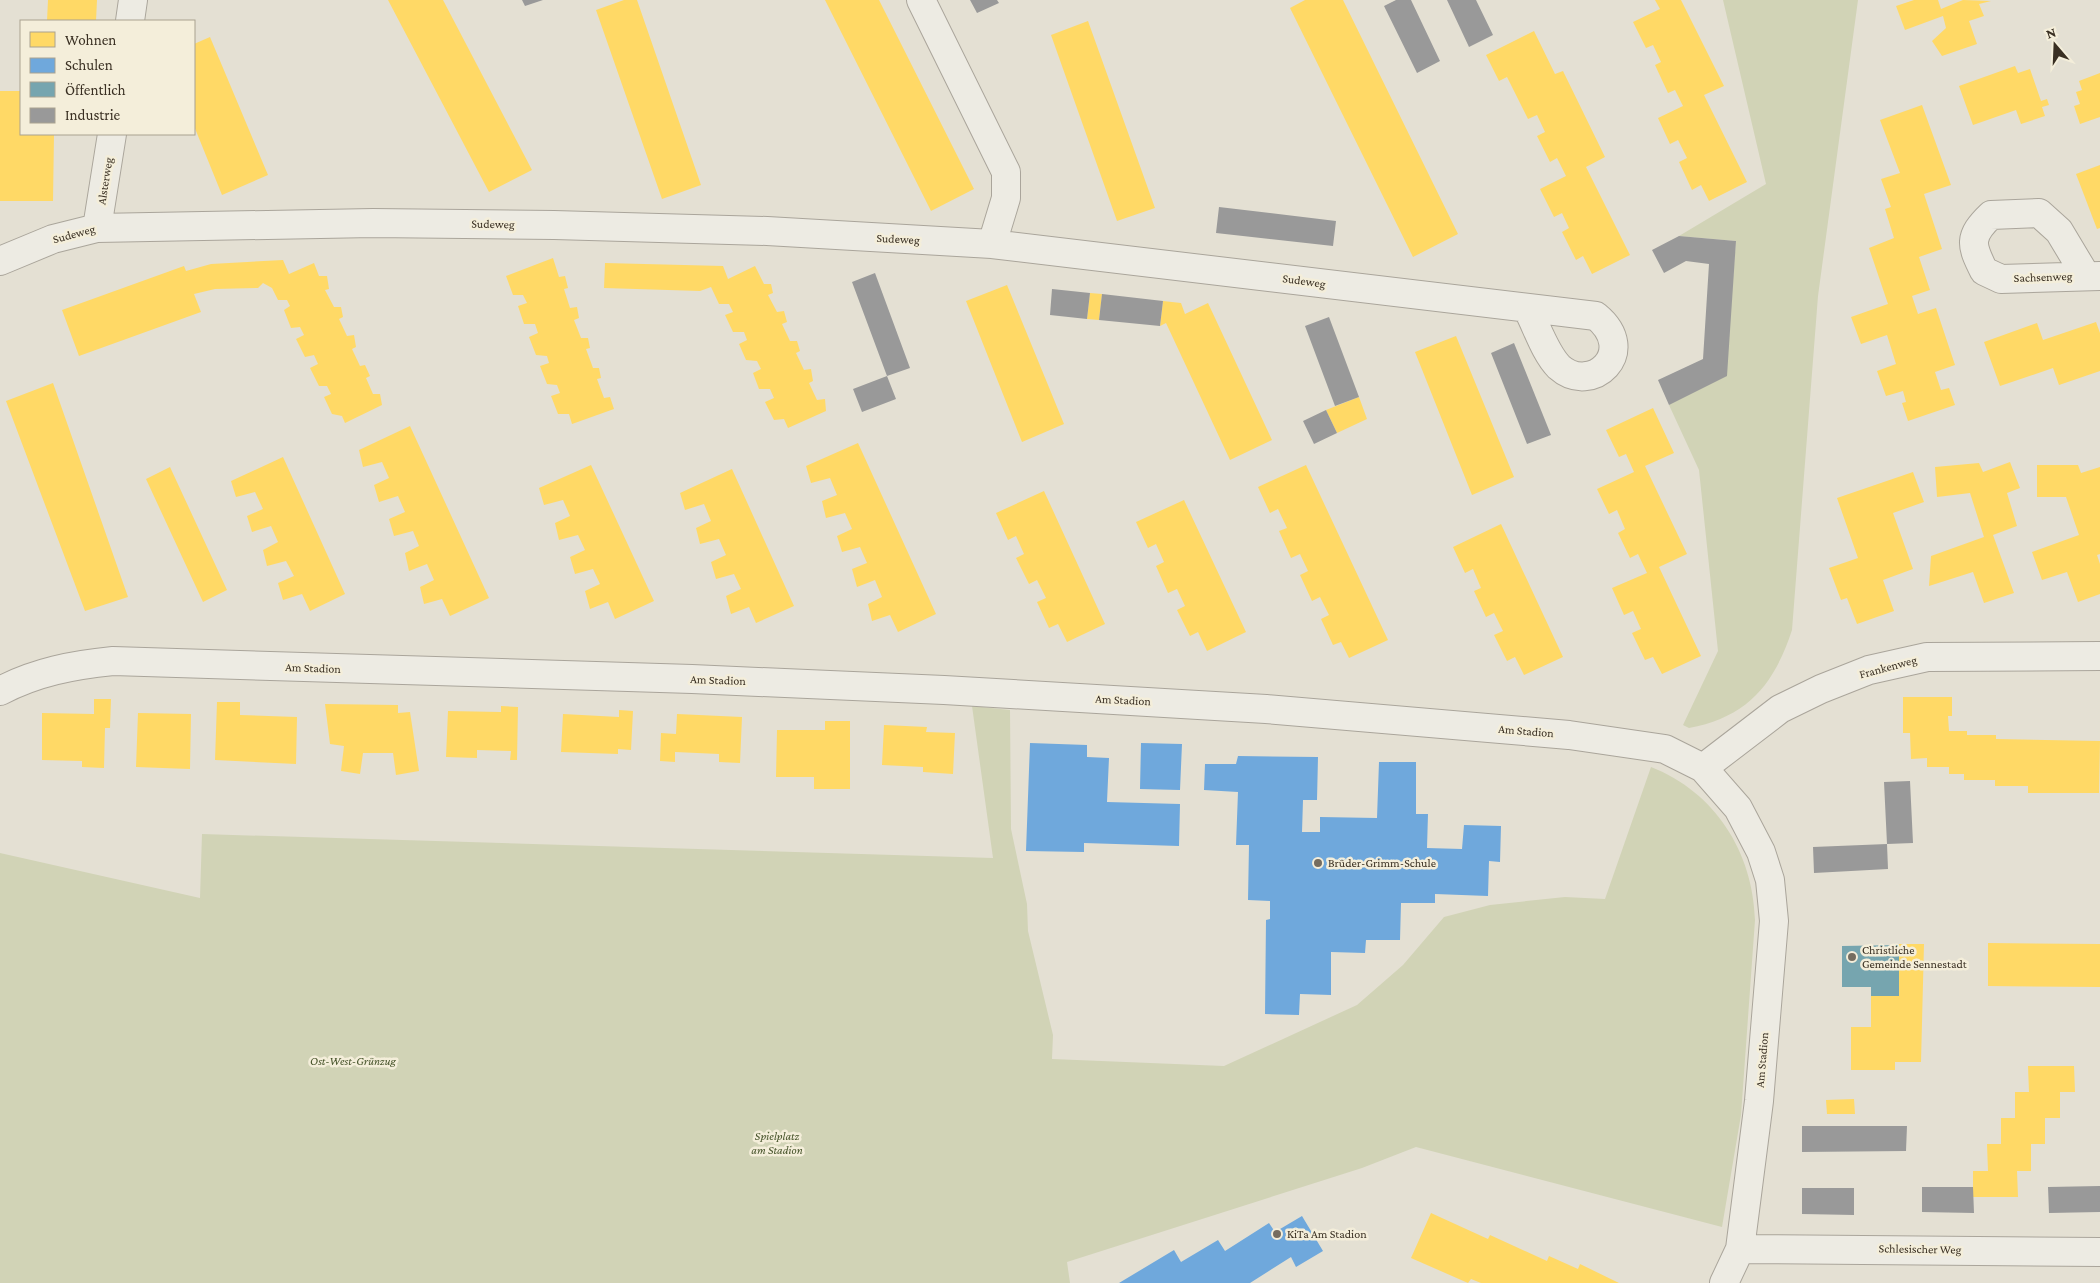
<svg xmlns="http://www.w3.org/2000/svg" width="2100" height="1283" font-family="'Crimson Pro',serif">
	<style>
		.green { fill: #d1d3b6 }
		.homes { fill: #ffd966 }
		.schools { fill: #6fa8dc }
		.public { fill: #76a5af }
		.industry { fill: #999 }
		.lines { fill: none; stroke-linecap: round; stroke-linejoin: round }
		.minor-casing { stroke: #aaa59b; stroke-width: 30 }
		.minor { stroke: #edebe3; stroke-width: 28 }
		.poi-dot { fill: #756d60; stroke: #f4eeda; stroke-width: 2 }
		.labels { text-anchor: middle; stroke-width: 5; stroke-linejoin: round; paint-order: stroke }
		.street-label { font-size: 12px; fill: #392f22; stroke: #f4eeda }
		.poi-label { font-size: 12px; fill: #392f22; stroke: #f4eeda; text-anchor: start }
		.park-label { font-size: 12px; font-style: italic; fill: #47542b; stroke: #f4eeda }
	</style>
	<rect width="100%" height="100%" fill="#e4e0d3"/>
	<path class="green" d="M 1723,0 L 1858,0 L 1818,296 L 1792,630 C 1774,685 1747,717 1689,728 L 1683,725 L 1718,651 L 1699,470 L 1669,405 L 1727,350 L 1736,241 L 1679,236 L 1766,184 Z
		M 972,706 L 1010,710 L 1011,829 L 1027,904 L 1028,931 L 1053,1035 L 1052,1059 L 1224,1066 L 1357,1005 L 1403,965 L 1444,917 L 1490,905 L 1565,897 L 1605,899 L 1651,767 C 1715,792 1753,852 1755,920 L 1741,1115 L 1722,1227 L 1416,1147 L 1362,1168 L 1067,1262 L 1070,1283 L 0,1283 L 0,853 L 200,898 L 202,834 L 993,858 Z"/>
	<path class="homes" d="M 48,0 L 97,0 L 96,21 L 47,21 Z
		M 388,0 L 443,0 L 532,170 L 489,192 Z
		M 624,0 L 637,0 L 701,185 L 662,199 L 596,10 Z
		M 825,0 L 879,0 L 974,189 L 931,211 Z
		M 1305,0 L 1343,0 L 1458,234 L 1413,257 L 1290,8 Z
		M 1655,0 L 1681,0 L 1724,86 L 1704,95 L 1747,182 L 1709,201 L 1701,185 L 1692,190 L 1679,162 L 1687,158 L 1678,140 L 1670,144 L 1658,118 L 1683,106 L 1675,90 L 1668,93 L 1655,65 L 1661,62 L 1653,45 L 1646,48 L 1633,22 L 1660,9 Z
		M 1914,0 L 1938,0 L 1941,9 L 1963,0 L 1991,1 L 1979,4 L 1984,16 L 1969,21 L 1977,44 L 1942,56 L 1932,41 L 1946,28 L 1943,16 L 1905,30 L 1896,6 Z
		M 1088,21 L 1155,208 L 1117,221 L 1051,35 Z
		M 1534,31 L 1555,74 L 1563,71 L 1605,157 L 1586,167 L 1630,255 L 1592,274 L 1583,256 L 1576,260 L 1562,232 L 1569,228 L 1562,213 L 1554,217 L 1540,189 L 1566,176 L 1557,158 L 1550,162 L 1537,136 L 1545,132 L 1537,115 L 1528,119 L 1507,77 L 1499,81 L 1486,55 Z
		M 210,37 L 268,175 L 222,195 L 194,126 L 194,44 Z
		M 2015,66 L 2018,73 L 2030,69 L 2041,101 L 2047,99 L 2049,105 L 2042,107 L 2045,116 L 2021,124 L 2016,110 L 1973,125 L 1959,86 Z
		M 2100,73 L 2100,117 L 2080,124 L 2074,106 L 2080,104 L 2076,92 L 2082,90 L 2079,81 Z
		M 0,91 L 21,91 L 21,134 L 54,134 L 53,201 L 0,201 Z
		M 1922,105 L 1951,185 L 1924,194 L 1942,249 L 1919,257 L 1930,290 L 1912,296 L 1918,314 L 1936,308 L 1955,365 L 1935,372 L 1941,390 L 1949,388 L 1955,405 L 1908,421 L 1902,403 L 1906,402 L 1903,391 L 1886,396 L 1877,371 L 1896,364 L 1887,335 L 1861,344 L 1851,317 L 1888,304 L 1869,248 L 1894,238 L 1885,209 L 1891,207 L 1881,179 L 1900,173 L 1880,120 Z
		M 2100,165 L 2100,228 L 2097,229 L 2076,174 Z
		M 553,258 L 559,277 L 565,276 L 568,288 L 564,289 L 570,308 L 577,307 L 579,318 L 574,320 L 581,338 L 588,338 L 590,348 L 586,349 L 593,368 L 599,368 L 601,378 L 597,379 L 604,398 L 610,397 L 614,409 L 572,424 L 569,414 L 558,414 L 551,396 L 560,393 L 557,385 L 547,384 L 540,366 L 549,363 L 547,356 L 536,355 L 529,337 L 538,333 L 535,324 L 524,324 L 518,306 L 527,303 L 523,295 L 513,295 L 506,276 Z
		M 283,260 L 289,274 L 314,263 L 319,276 L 327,276 L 329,289 L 325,290 L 334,307 L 341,307 L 343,317 L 339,319 L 347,336 L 354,335 L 356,347 L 352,349 L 360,366 L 365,365 L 370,376 L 366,378 L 373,394 L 380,394 L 382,405 L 345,423 L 342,416 L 332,414 L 324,397 L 331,394 L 327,386 L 319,386 L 310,368 L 318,364 L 314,355 L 305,357 L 296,339 L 304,335 L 300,327 L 291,328 L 284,310 L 290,306 L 287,300 L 278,300 L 272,288 L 263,283 L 258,288 L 215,289 L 194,294 L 201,312 L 79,356 L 62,310 L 184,266 L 186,271 L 211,264 Z
		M 605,263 L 723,266 L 728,279 L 755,266 L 764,284 L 771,284 L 773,293 L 768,295 L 777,312 L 784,311 L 787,322 L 782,324 L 790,341 L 797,341 L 800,351 L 796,353 L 804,370 L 811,369 L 813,381 L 809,383 L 817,400 L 825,399 L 826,411 L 788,428 L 784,419 L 774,420 L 765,402 L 774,398 L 770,389 L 759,389 L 753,373 L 761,369 L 757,361 L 746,360 L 739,344 L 747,340 L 744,332 L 733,332 L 725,315 L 733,312 L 729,304 L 719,304 L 711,287 L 700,291 L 604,288 Z
		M 1007,285 L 1064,424 L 1022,442 L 966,301 Z
		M 1090,293 L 1102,294 L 1099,320 L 1087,319 Z
		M 1163,301 L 1181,303 L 1185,314 L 1208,303 L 1272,440 L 1230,460 L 1166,323 L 1160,326 Z
		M 2096,322 L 2100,333 L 2100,371 L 2059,385 L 2053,368 L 2000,386 L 1984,342 L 2037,323 L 2043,340 Z
		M 1456,336 L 1514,477 L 1472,495 L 1415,352 Z
		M 53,383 L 128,597 L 85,611 L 6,401 Z
		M 1359,397 L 1367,419 L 1337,433 L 1326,410 Z
		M 1653,408 L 1674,453 L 1645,466 L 1687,554 L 1659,567 L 1701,656 L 1662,674 L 1653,657 L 1645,660 L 1632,633 L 1641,629 L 1633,611 L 1624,615 L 1612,588 L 1647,573 L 1638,554 L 1630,558 L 1618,533 L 1625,529 L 1617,510 L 1609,514 L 1597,489 L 1634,472 L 1626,454 L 1619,457 L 1606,430 Z
		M 410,426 L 489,598 L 450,616 L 442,599 L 424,604 L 420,587 L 434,580 L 427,564 L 409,571 L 405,553 L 419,546 L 413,531 L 394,536 L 389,519 L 405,512 L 398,496 L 379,502 L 374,485 L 389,478 L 382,462 L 363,467 L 359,450 Z
		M 858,443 L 936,614 L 898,632 L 890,615 L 872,621 L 868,604 L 882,597 L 875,580 L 857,587 L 852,569 L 867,563 L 860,547 L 842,552 L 837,536 L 852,529 L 845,513 L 826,518 L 822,501 L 837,495 L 830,478 L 811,483 L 806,466 Z
		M 283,457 L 345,594 L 310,611 L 302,594 L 283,600 L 278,583 L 294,576 L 286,561 L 267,566 L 263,550 L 278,542 L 271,526 L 252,532 L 247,516 L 263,509 L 255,492 L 236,497 L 231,481 Z
		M 2010,462 L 2020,488 L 2007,493 L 2017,526 L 1993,535 L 2014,593 L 1984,603 L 1973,572 L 1929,586 L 1931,556 L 1984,537 L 1970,493 L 1937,497 L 1935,467 L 1979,463 L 1983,472 Z
		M 591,465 L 654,601 L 615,619 L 608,602 L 590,609 L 585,591 L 600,584 L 593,569 L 575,574 L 570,557 L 585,550 L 578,535 L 559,540 L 555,523 L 570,516 L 563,500 L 544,505 L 539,488 Z
		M 1306,465 L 1388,640 L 1349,658 L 1341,642 L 1333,645 L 1321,619 L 1329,615 L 1320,597 L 1312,601 L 1300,575 L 1308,571 L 1300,554 L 1291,558 L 1279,531 L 1287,528 L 1278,509 L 1270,513 L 1258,487 Z
		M 2037,465 L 2078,465 L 2081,473 L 2100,467 L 2100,554 L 2097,555 L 2100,564 L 2100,594 L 2078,602 L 2067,572 L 2042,580 L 2032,552 L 2079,535 L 2066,497 L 2037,497 Z
		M 170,467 L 227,590 L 203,602 L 146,479 Z
		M 732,469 L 794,606 L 756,623 L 749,607 L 731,614 L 726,596 L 741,589 L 734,574 L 716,579 L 711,562 L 726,555 L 719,539 L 700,544 L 696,528 L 711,521 L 704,504 L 685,510 L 680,493 Z
		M 1913,472 L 1924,502 L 1893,513 L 1913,569 L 1883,580 L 1894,611 L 1857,624 L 1847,598 L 1841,600 L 1829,568 L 1858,558 L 1837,498 Z
		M 1044,491 L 1105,624 L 1067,642 L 1058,624 L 1049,628 L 1037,602 L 1046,598 L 1037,580 L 1029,584 L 1016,558 L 1024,554 L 1016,536 L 1008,540 L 996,513 Z
		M 1184,500 L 1246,632 L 1207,651 L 1198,632 L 1190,636 L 1177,610 L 1185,606 L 1177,589 L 1168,593 L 1156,566 L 1164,562 L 1156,544 L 1148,548 L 1136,522 Z
		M 1501,524 L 1563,657 L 1524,675 L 1515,657 L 1507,661 L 1494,635 L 1503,631 L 1494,613 L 1486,617 L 1474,591 L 1481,588 L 1473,569 L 1465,573 L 1453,547 Z
		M 1903,697 L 1952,697 L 1952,716 L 1948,716 L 1949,731 L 1967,731 L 1967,735 L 1996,735 L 1996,739 L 2100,741 L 2099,793 L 2028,793 L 2028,786 L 1995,786 L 1995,780 L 1964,780 L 1964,774 L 1949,774 L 1949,767 L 1927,767 L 1927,758 L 1911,759 L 1910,733 L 1903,733 Z
		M 94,699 L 111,699 L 110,728 L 105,728 L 104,768 L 82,767 L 82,761 L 42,760 L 42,713 L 94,714 Z
		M 217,702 L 240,702 L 240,715 L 297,717 L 296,764 L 215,760 Z
		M 325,704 L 398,705 L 398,713 L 410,712 L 419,771 L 396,775 L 393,753 L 363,753 L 360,774 L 341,771 L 344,746 L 330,744 Z
		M 501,706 L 518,707 L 517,760 L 510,760 L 511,751 L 477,750 L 477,758 L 446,757 L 448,711 L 501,712 Z
		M 619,710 L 633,711 L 631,750 L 618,749 L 618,754 L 561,752 L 563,714 L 619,717 Z
		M 138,713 L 191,714 L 190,769 L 136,767 Z
		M 677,714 L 742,717 L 740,763 L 719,762 L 719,754 L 675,752 L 675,762 L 660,761 L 661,733 L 676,734 Z
		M 825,721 L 850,721 L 850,789 L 814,789 L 814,777 L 776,777 L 777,730 L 825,730 Z
		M 884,725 L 927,727 L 926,732 L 955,733 L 953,774 L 923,772 L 923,767 L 882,765 Z
		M 1988,943 L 2100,944 L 2100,987 L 1988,986 Z
		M 1899,944 L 1924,944 L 1921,1062 L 1895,1062 L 1895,1070 L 1851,1070 L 1851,1027 L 1871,1027 L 1871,996 L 1899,996 Z
		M 2028,1066 L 2074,1066 L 2075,1092 L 2060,1092 L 2060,1118 L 2045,1118 L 2045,1144 L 2031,1144 L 2031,1171 L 2017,1171 L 2018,1197 L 1973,1197 L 1973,1171 L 1988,1171 L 1987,1144 L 2001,1144 L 2001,1118 L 2015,1118 L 2015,1092 L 2029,1092 Z
		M 1854,1099 L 1855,1114 L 1827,1114 L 1826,1100 Z
		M 1431,1213 L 1488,1239 L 1490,1235 L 1547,1261 L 1549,1256 L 1578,1269 L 1580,1264 L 1619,1283 L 1481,1283 L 1471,1279 L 1468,1283 L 1411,1258 Z"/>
	<path class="schools" d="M 1030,743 L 1087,745 L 1087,757 L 1109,758 L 1107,802 L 1180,804 L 1179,846 L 1084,843 L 1084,852 L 1026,851 Z
		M 1141,743 L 1182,744 L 1180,790 L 1140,789 Z
		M 1238,756 L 1318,757 L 1317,800 L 1303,800 L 1302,832 L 1320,832 L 1320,817 L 1377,818 L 1379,762 L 1416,762 L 1416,814 L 1428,814 L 1427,848 L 1462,849 L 1464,825 L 1501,826 L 1500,862 L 1489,861 L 1488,896 L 1435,894 L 1435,903 L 1401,903 L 1400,940 L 1366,940 L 1365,953 L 1331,952 L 1331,995 L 1300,994 L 1299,1015 L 1265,1014 L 1266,920 L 1270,919 L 1270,901 L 1248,900 L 1249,845 L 1236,845 L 1238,792 L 1204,790 L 1205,764 L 1236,764 Z
		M 1302,1216 L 1323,1251 L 1296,1267 L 1291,1257 L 1250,1283 L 1119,1283 L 1174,1250 L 1181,1262 L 1218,1240 L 1225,1251 L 1269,1223 L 1275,1232 Z"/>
	<path class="public" d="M 1899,945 L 1899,996 L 1871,996 L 1871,987 L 1842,987 L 1842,946 Z"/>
	<path class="industry" d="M 522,0 L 543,0 L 525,6 Z
		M 970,0 L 997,0 L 999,3 L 977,13 Z
		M 1396,0 L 1411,0 L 1440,61 L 1417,73 L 1384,6 Z
		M 1447,0 L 1476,0 L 1493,35 L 1469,47 Z
		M 1219,207 L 1336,221 L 1333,246 L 1216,233 Z
		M 1679,236 L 1736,241 L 1727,376 L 1669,405 L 1658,380 L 1703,359 L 1709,264 L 1686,261 L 1664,273 L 1652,250 Z
		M 875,273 L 910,368 L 887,376 L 896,399 L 862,412 L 853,389 L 887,376 L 852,282 Z
		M 1052,289 L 1090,293 L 1087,319 L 1050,315 Z
		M 1102,294 L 1163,301 L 1160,326 L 1099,320 Z
		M 1329,317 L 1359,397 L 1335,406 L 1305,326 Z
		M 1514,343 L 1551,435 L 1527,444 L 1491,353 Z
		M 1326,410 L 1337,433 L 1314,444 L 1303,421 Z
		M 1910,781 L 1913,843 L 1887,844 L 1884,782 Z
		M 1887,844 L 1888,869 L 1814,873 L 1813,847 Z
		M 1802,1126 L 1907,1126 L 1906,1151 L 1802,1152 Z
		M 2100,1186 L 2100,1212 L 2049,1213 L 2048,1187 Z
		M 1922,1187 L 1973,1187 L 1974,1213 L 1922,1212 Z
		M 1802,1188 L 1854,1188 L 1854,1215 L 1802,1214 Z"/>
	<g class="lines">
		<defs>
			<path id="minor" d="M 921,0 L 1006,172 L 1006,198 L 992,244
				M 130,21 L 133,0
				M 97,228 L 112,134
				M 0,261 L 53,239 L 97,228 L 373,223 L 554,225 L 767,231 L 992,244 L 1596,316 C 1640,352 1591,396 1559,367 C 1545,353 1537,327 1528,310
				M 2086,276 L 2059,231 L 2039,213 L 1991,215 C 1968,237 1971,245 1984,271 L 2001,279 L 2100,276
				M 0,691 C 36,672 73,665 113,661 L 692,679 L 944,690 L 1266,709 L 1569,735 L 1665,749 L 1703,768 L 1738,808 L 1761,852 L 1770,880 L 1774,921 L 1759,1101 L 1740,1249 L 1724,1283
				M 1703,768 L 1780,709 L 1821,689 L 1869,670 L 1927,657 L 2100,656
				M 1740,1249 L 2100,1252"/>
		</defs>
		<use href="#minor" class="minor-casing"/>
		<use href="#minor" class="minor"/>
	</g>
	<g class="poi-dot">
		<circle cx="1318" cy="863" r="5"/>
		<circle cx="1852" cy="957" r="5"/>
		<circle cx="1277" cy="1234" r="5"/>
	</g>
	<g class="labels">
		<g class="street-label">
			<text transform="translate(105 181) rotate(-81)" y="4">Alsterweg</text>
			<text transform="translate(493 224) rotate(1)" y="4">Sudeweg</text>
			<text transform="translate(74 234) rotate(-15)" y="4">Sudeweg</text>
			<text transform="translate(898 239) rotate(3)" y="4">Sudeweg</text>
			<text transform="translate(2043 277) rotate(-2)" y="4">Sachsenweg</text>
			<text transform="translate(1304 281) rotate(8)" y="4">Sudeweg</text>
			<text transform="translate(1888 667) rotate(-15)" y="4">Frankenweg</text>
			<text transform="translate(313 668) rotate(2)" y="4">Am Stadion</text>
			<text transform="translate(718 680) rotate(2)" y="4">Am Stadion</text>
			<text transform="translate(1123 700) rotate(3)" y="4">Am Stadion</text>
			<text transform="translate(1526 731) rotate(5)" y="4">Am Stadion</text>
			<text transform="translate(1762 1060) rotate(-85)" y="4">Am Stadion</text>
			<text transform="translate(1920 1249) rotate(1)" y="4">Schlesischer Weg</text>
		</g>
		<g class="poi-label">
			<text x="1328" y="867">Brüder-Grimm-Schule</text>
			<text x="1862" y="954">Christliche<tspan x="1862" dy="14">Gemeinde Sennestadt</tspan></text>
			<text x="1287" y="1238">KiTa Am Stadion</text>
		</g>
		<g class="park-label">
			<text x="353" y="1065">Ost-West-Grünzug</text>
			<text x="777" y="1140">Spielplatz<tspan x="777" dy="14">am Stadion</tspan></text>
		</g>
	</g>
	<rect x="20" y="20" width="175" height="115" fill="#f4eeda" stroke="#a9a290"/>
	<rect x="30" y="32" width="25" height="15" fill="#ffd966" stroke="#a9a290"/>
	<text x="65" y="45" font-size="15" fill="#392f22">Wohnen</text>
	<rect x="30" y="58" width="25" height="15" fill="#6fa8dc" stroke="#a9a290"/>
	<text x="65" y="70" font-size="15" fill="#392f22">Schulen</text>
	<rect x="30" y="82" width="25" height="15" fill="#76a5af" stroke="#a9a290"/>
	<text x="65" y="95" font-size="15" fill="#392f22">Öffentlich</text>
	<rect x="30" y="108" width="25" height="15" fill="#999999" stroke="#a9a290"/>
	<text x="65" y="120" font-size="15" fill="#392f22">Industrie</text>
	<g transform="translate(2055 45) rotate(341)" stroke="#f4eeda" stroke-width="4" paint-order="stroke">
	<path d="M0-4L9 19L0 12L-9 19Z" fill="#392f22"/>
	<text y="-8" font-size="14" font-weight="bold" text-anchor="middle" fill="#392f22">N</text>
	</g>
</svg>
